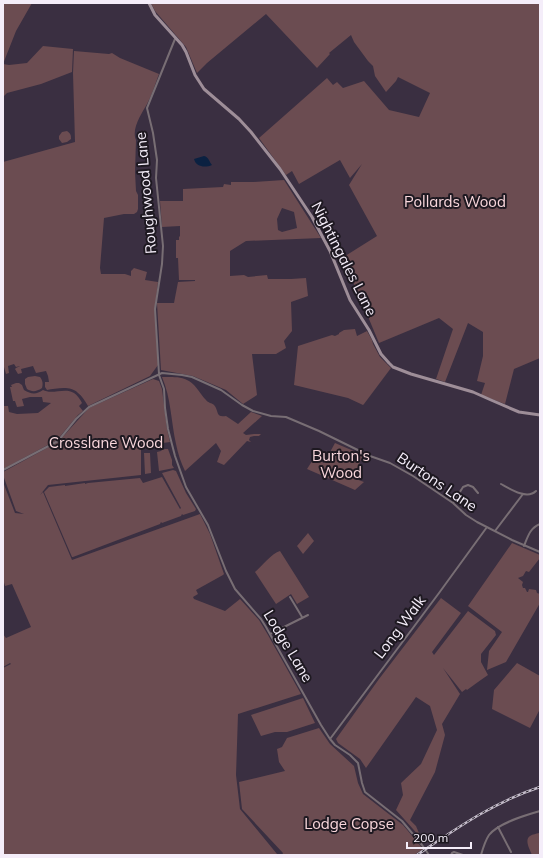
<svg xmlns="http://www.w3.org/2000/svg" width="543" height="858" font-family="Mulish,sans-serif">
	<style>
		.green { fill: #6b4c51; fill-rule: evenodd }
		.water { fill: #0b2141 }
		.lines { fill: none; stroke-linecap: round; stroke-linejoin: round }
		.minor { stroke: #786e74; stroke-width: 2 }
		.secondary { stroke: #9e8e98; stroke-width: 3 }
		.rail-casing { stroke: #c4bcca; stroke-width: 2.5 }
		.rail { stroke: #1e1921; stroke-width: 1; stroke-dasharray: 3; stroke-linecap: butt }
		.labels { text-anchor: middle; stroke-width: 4; stroke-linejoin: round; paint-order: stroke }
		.street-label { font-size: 15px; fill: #f4edf9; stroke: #1e1921 }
		.park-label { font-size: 15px; fill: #f9d7dc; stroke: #1e1921 }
	</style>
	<rect width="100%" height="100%" fill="#3a2f41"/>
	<path class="green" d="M 3,3 L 32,3 L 16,31 L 3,64 L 9,65 L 27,63 L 43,46 L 73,49 L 72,72 L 41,84 L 7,93 L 4,96 L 4,106 L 3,107 Z
		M 151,3 L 540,3 L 540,358 L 514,369 L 505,404 L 481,395 L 485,383 L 477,381 L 483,356 L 483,332 L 468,323 L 445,382 L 436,379 L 453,329 L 439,318 L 379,343 L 359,295 L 342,258 L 377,236 L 349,185 L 362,164 L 350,178 L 340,160 L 299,184 L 292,171 L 286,175 L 259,138 L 327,78 L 333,85 L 337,82 L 343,88 L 364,81 L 389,110 L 419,117 L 430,93 L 398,77 L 396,81 L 386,92 L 375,76 L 373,66 L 368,61 L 354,42 L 351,35 L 329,53 L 330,54 L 317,68 L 266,14 L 207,63 L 197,73 L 186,47 L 155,11 Z
		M 74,51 L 109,54 L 112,53 L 120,58 L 159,74 C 155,84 152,95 147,104 C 142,113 131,129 136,140 L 135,172 L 136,191 L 138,195 L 138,209 L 137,212 L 134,214 L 124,214 L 104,218 L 100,268 L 101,274 L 125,274 L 131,276 L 131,271 L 134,268 L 147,272 L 145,280 L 158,282 L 155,308 L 158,365 L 150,376 L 88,406 C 85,401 82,396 78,393 C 70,385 56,389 47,390 L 45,387 L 45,382 L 49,382 L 48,376 L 46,371 L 36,373 L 33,366 L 21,369 L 22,373 L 18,374 L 15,369 L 16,368 L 20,366 L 16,367 L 14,364 L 8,366 L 9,373 L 6,374 L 4,367 L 3,367 L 3,162 L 75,142 L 73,73 Z
		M 67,131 C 71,134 71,135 71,139 L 67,142 L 62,143 L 59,139 L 59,136 L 62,132 Z
		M 284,180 L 321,238 L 246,241 L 230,251 L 230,276 L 244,275 L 248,277 L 267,275 L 268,279 L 291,279 L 306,278 L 308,296 L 291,302 L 292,331 L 284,341 L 286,348 L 276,354 L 252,354 L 257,395 L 243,404 L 226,390 L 193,376 L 161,370 L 157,303 L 174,303 L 178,282 L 195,281 L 195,280 L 179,280 L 178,258 L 176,258 L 176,240 L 179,240 L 179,237 L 180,236 L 180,226 L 162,227 L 160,201 L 183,201 L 183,189 L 223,187 L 224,184 L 231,185 L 231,182 L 254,182 ZM 282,208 L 294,212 L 297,228 L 282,232 L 278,230 L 277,219 Z
		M 355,329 L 357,336 L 367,331 L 372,340 L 373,344 L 380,357 L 391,368 L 364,404 L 363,405 L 348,398 L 294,385 L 298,346 L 332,335 L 335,336 L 339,334 L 339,333 L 344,330 Z
		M 35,376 L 40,377 C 43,381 43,384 42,388 C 36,392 32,392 27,389 L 25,384 L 25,379 L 28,377 Z
		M 162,377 C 170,377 182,376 189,381 C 197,386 200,394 206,400 C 208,403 212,403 214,405 C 219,410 215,418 226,416 L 238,424 L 251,412 L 262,416 L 243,433 L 246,435 L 254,434 L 261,434 L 259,436 L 254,436 L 250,437 L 249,440 L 251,442 L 247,441 L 224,465 L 217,462 L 221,451 L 216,443 L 185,471 C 181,463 178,454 176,444 C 171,421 171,398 162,377 Z
		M 153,379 L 159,381 L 162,389 L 167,429 L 170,442 L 141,446 L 141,475 L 48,485 L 40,495 L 43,492 L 72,560 L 200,514 L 210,534 L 224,574 L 223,575 L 196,590 L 198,594 L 193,597 L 194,599 L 225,611 L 240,599 L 259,620 L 268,635 L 301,694 L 238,714 L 236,775 L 240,809 L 277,854 L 275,855 L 3,855 L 3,668 L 11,664 L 10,663 L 3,667 L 3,634 L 6,638 L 31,627 L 12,584 L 5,586 L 3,579 L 3,482 L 15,513 L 24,514 L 16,511 L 3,475 L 3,472 L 58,442 L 78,420 L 89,408 Z
		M 16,383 L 19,383 L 22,385 L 24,390 C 31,394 36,395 43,390 C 52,395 65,387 74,393 C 77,395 80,399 82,403 L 79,406 L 83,411 L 78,415 L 57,440 L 3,469 L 3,406 L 8,406 L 9,412 L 17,414 L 38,413 L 51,403 L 43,402 L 42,397 L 30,397 L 22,399 L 24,406 L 17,407 L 15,401 L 13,401 L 10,387 L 12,387 L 11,385 Z
		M 335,443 L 363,455 L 353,478 L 364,482 L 355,490 L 307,469 L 314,458 L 324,463 Z
		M 165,449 L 168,449 L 172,460 L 172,465 L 174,468 L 159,471 L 157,452 L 161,451 L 162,450 Z
		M 144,453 L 150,453 L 151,473 L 145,474 Z
		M 173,470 L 176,471 L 186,493 L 196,509 L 195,511 L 183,515 L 182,514 L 181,516 L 162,523 L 161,522 L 160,524 L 73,557 L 72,557 L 44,492 L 49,487 L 65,485 L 65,486 L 85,483 L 85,484 L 88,483 L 140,478 L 143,483 L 162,477 L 180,509 L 181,508 L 162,473 Z
		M 308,533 L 314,541 L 303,554 L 297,546 Z
		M 512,543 L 540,555 L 540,558 L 529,572 L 526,571 L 523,576 L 518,578 L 523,582 L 522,585 L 523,588 L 525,588 L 527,592 L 528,592 L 529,589 L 536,590 L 537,593 L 540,594 L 540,603 L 506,662 L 487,670 L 489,651 L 502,632 L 468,606 Z
		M 280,551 L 309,597 L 297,604 L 291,594 L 276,604 L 255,572 C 262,566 272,553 280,551 Z
		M 441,598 L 461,613 L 432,652 L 434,655 L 468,611 L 495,631 L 496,635 L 481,654 L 481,662 L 488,675 L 478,682 L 467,690 L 466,689 L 462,692 L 443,668 L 460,694 L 442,724 L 445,735 L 435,772 L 410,820 L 416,826 L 421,838 L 396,810 L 403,795 L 401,783 L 421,764 L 437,730 L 430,706 L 416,697 L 366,768 L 360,759 L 338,743 L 336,739 L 379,679 Z
		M 517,663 L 540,676 L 540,709 L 530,728 L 492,709 L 494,690 Z
		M 303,698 L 315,723 L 287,732 L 275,732 L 261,736 L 251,715 Z
		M 319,728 L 330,744 L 354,766 L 358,783 L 363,794 L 403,825 L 423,849 L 414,855 L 282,855 L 283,853 L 242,809 L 239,782 L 285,771 L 279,762 L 277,749 L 282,747 L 287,738 Z
		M 539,833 L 540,836 L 540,855 L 532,855 C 530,850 524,840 530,836 C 533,834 536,834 539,833 Z"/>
	<path class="water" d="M 204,156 C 209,157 209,162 212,165 C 205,168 196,167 194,159 Z"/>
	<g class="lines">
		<path class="minor" d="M 159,374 L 155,309 L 162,264 L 163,246 L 156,178 L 157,160 L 153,133 L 147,108 L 175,39
			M 159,375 L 164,389 L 165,408 L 168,429 L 175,456 L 186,487 L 208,525 L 226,571 L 235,589 L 261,619 L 266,627 L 321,725 L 330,739 L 335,745 L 350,755 L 358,763 L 362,783 L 365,792 L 402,821 L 422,845 L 429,855
			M 3,470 L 58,441 L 76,419 L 89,407 L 162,373 L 182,375 L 192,377 L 221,390 L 242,405 L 253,411 L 271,416 L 286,417 L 319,431 L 370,456 L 390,463 L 413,476 L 453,503 L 466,515 L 477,522 L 512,540 L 540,552
			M 501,484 C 510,489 527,500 536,491
			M 453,503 L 463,487 L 468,485 L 473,487 L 478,493
			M 495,531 L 523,494
			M 524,546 C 528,536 530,528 540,524
			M 290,597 L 302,617
			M 270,634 L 308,615
			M 330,739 L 439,593 L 487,527
			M 498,827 L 511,852
			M 451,855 L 452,853 L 454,852 L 463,855
			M 481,855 C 483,848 485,841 489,835 C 498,823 526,815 540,811"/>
		<path class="secondary" d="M 149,3 L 155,15 L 182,45 L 186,52 L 195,75 L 204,89 L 239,119 L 251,132 L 280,169 L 312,217 L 330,251 L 350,300 L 369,330 L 381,354 L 389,363 L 393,367 L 411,374 L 473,392 L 491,400 L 519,412 L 540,415"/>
		<defs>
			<path id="rail" d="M 417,855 C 457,828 494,802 540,787"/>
		</defs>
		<use href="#rail" class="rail-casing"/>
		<use href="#rail" class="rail"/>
	</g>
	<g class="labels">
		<g class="street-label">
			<text transform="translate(146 193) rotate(-95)" y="5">Roughwood Lane</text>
			<text transform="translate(344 259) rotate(63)" y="5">Nightingales Lane</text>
			<text transform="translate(437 482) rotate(34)" y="5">Burtons Lane</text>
			<text transform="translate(400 627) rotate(-53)" y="5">Long Walk</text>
			<text transform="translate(288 646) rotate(59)" y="5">Lodge Lane</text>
		</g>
		<g class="park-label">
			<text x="455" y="207">Pollards Wood</text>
			<text x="106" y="448">Crosslane Wood</text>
			<text x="341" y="461">Burton's<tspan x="341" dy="17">Wood</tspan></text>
			<text x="349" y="829">Lodge Copse</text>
		</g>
	</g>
	<rect width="543" height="858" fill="none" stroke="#f4edf9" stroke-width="8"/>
	<path d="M407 842v6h64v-6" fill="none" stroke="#f4edf9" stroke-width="2"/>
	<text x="413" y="842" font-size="12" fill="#f4edf9" stroke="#1e1921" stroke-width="3" paint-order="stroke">200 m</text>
</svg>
